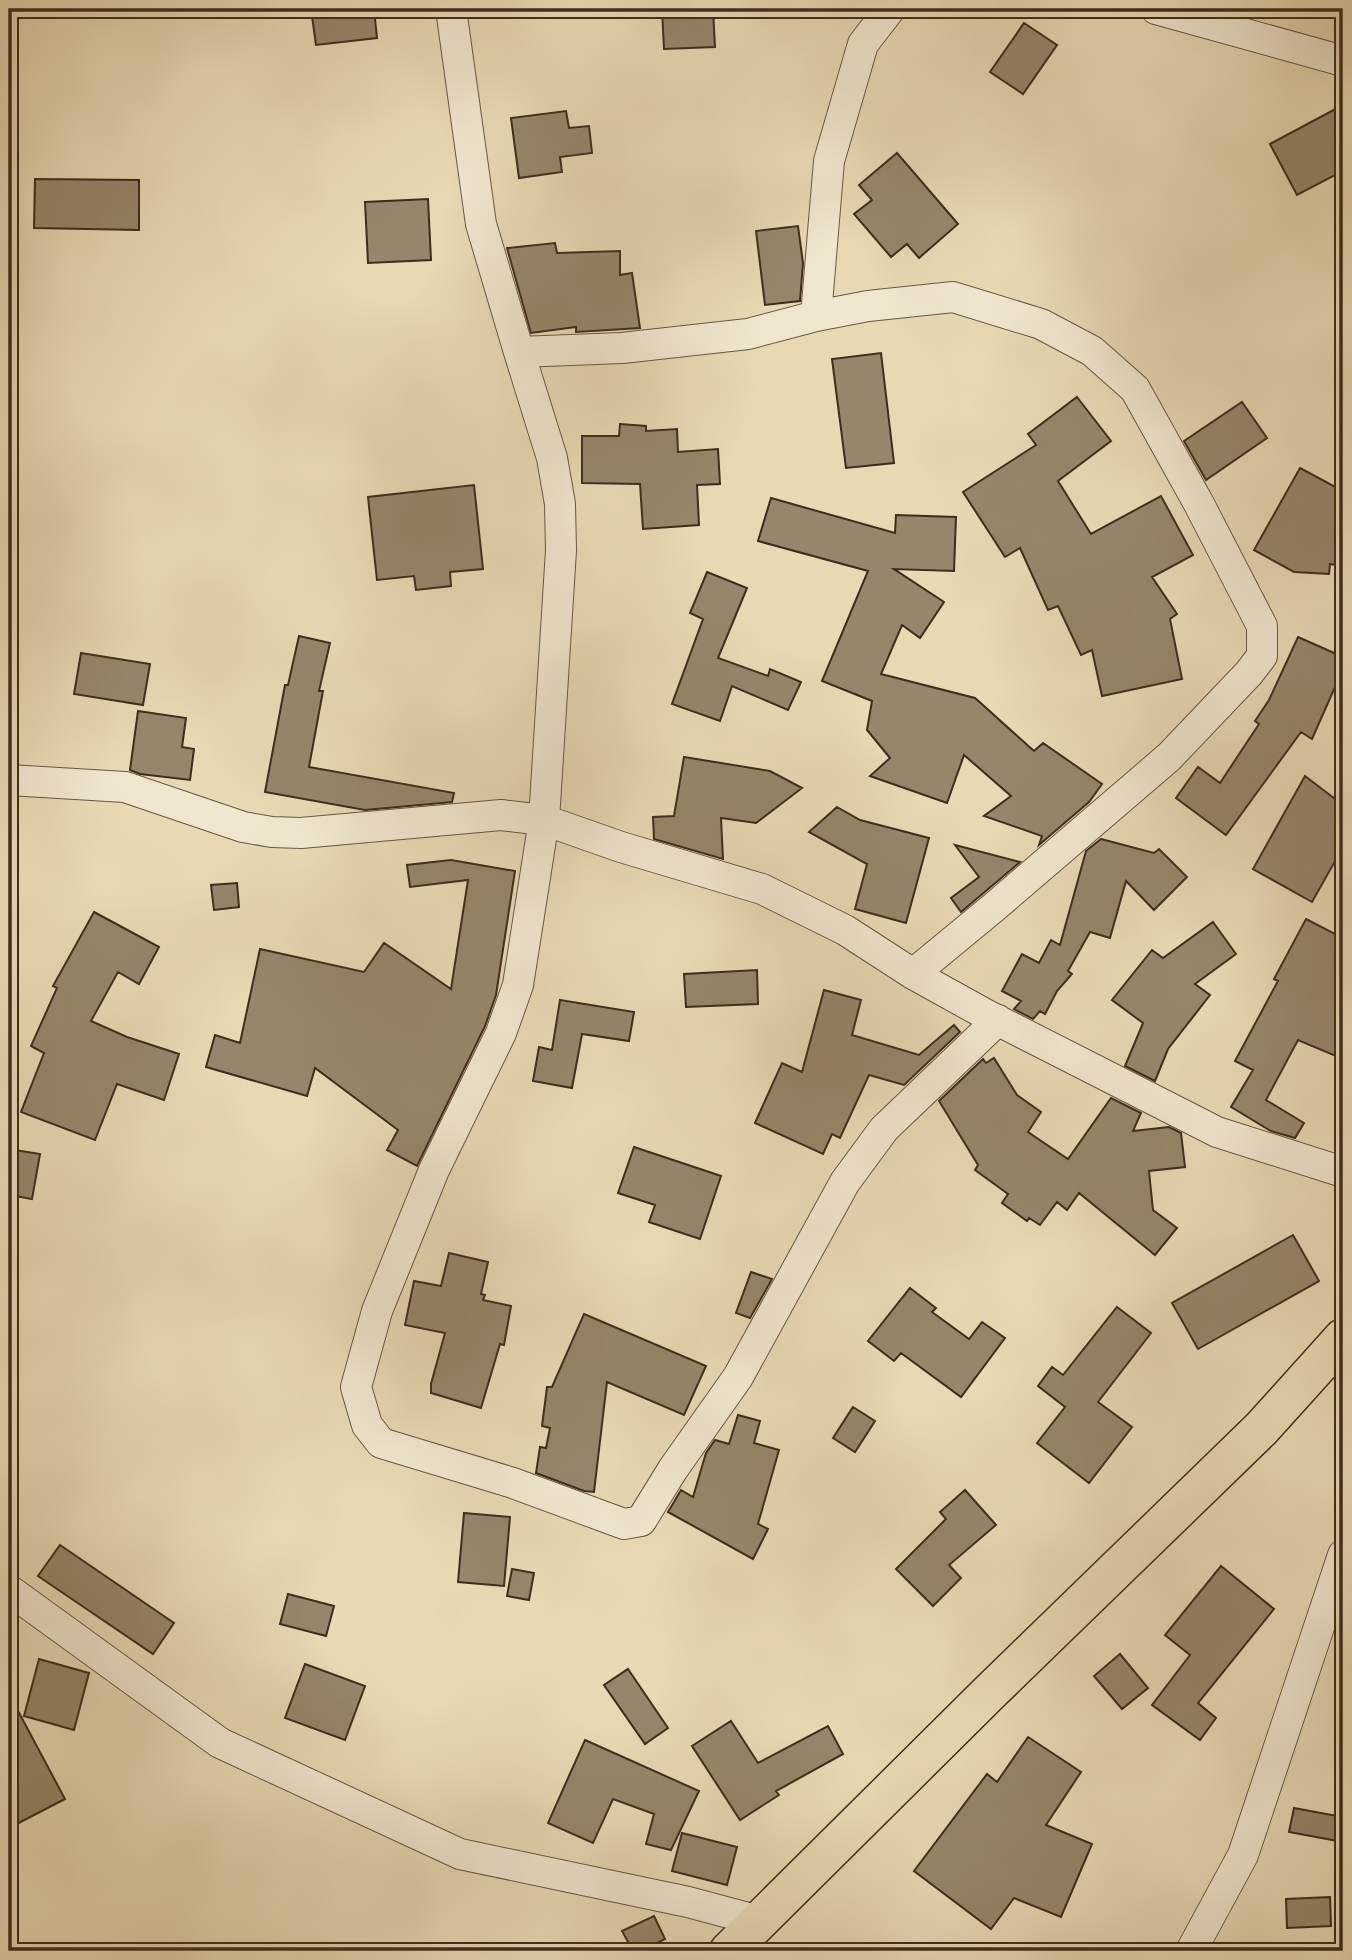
<svg xmlns="http://www.w3.org/2000/svg" width="1352" height="1960" font-family="Vollkorn,serif">
	<style>
		.building { fill: #96866b; stroke: #3e2d1e; stroke-width: 2 }
		.lines { fill: none; stroke-linecap: round; stroke-linejoin: round }
		.street-casing { stroke: #685843; stroke-width: 32 }
		.primary-casing { stroke: #3e2d1e; stroke-width: 41 }
		.street { stroke: #f0e6ce; stroke-width: 30 }
		.primary { stroke: #e8d9b3; stroke-width: 38 }
	</style>
	<rect width="100%" height="100%" fill="#e8d9b3"/>
	<filter id="stains"><feTurbulence type="fractalNoise" baseFrequency=".00286" numOctaves="4"/><feColorMatrix values="0 0 0 0 .2 0 0 0 0 .09 0 0 0 0 .02 0 0 0 .5 -.17"/></filter>
	<radialGradient id="worn" r=".72"><stop offset=".6" stop-color="#630" stop-opacity="0"/><stop offset="1" stop-color="#630" stop-opacity=".3"/></radialGradient>
	<path class="building" d="M 311,9 L 374,9 L 377,38 L 316,45 Z
		M 662,9 L 713,9 L 715,47 L 664,49 Z
		M 1024,23 L 1057,45 L 1023,94 L 990,72 Z
		M 1343,105 L 1343,171 L 1297,195 L 1270,144 Z
		M 566,111 L 569,128 L 589,126 L 592,153 L 560,157 L 562,172 L 519,178 L 511,118 Z
		M 897,153 L 958,224 L 919,258 L 907,244 L 891,257 L 854,214 L 872,200 L 859,185 Z
		M 35,179 L 139,180 L 139,230 L 34,228 Z
		M 428,199 L 431,260 L 368,263 L 365,202 Z
		M 798,226 L 803,263 L 800,301 L 765,305 L 756,231 Z
		M 555,243 L 557,253 L 620,251 L 620,275 L 632,273 L 640,328 L 576,332 L 576,327 L 531,333 L 507,248 Z
		M 881,353 L 894,463 L 846,468 L 832,359 Z
		M 1077,397 L 1111,441 L 1058,481 L 1091,534 L 1161,496 L 1193,555 L 1152,577 L 1177,614 L 1170,619 L 1182,679 L 1102,696 L 1092,650 L 1081,655 L 1058,606 L 1048,610 L 1020,548 L 1005,557 L 963,492 L 1036,445 L 1028,434 Z
		M 1242,402 L 1267,438 L 1206,480 L 1184,441 Z
		M 620,424 L 646,426 L 646,431 L 677,429 L 678,452 L 718,449 L 720,484 L 697,485 L 699,525 L 643,529 L 640,484 L 582,483 L 582,436 L 619,436 Z
		M 1300,468 L 1343,491 L 1343,566 L 1330,564 L 1329,574 L 1294,572 L 1254,550 Z
		M 474,485 L 483,569 L 450,572 L 451,586 L 416,590 L 414,576 L 377,580 L 368,497 Z
		M 771,498 L 895,533 L 896,515 L 956,517 L 954,571 L 894,569 L 944,602 L 920,638 L 902,625 L 881,674 L 975,698 L 1034,751 L 1043,743 L 1102,784 L 1089,802 L 1039,845 L 1042,836 L 984,816 L 1011,796 L 964,755 L 947,803 L 870,776 L 890,758 L 867,730 L 872,701 L 822,681 L 868,571 L 758,541 Z
		M 707,572 L 747,588 L 718,658 L 768,676 L 770,669 L 801,682 L 788,710 L 732,686 L 720,721 L 672,704 L 703,619 L 690,613 Z
		M 299,636 L 330,643 L 319,691 L 323,691 L 309,767 L 454,793 L 452,802 L 365,810 L 265,792 L 285,685 L 288,685 Z
		M 1298,637 L 1343,657 L 1343,669 L 1312,739 L 1301,732 L 1226,835 L 1176,798 L 1198,767 L 1220,783 L 1259,724 L 1255,721 L 1269,700 Z
		M 81,653 L 150,664 L 143,705 L 74,694 Z
		M 138,711 L 186,718 L 182,747 L 194,749 L 190,780 L 140,774 L 130,770 Z
		M 684,757 L 770,771 L 802,788 L 756,823 L 721,818 L 723,859 L 654,839 L 653,817 L 674,816 Z
		M 1305,776 L 1343,805 L 1343,847 L 1312,902 L 1253,869 Z
		M 837,807 L 860,820 L 929,838 L 906,923 L 855,909 L 867,864 L 809,832 Z
		M 1101,839 L 1154,853 L 1159,849 L 1187,877 L 1154,910 L 1126,881 L 1110,938 L 1090,932 L 1068,971 L 1072,974 L 1057,991 L 1045,1014 L 1040,1011 L 1033,1019 L 1014,1009 L 1021,1001 L 1002,991 L 1022,954 L 1039,963 L 1051,940 L 1060,945 L 1086,851 Z
		M 955,845 L 1020,862 L 961,912 L 951,898 L 979,877 Z
		M 451,860 L 515,871 L 496,995 L 485,1026 L 417,1166 L 387,1150 L 398,1130 L 315,1068 L 307,1096 L 206,1067 L 215,1035 L 240,1043 L 260,949 L 364,972 L 384,943 L 451,989 L 468,880 L 410,887 L 407,865 Z
		M 237,883 L 239,907 L 214,910 L 211,885 Z
		M 94,912 L 159,947 L 139,984 L 118,972 L 91,1021 L 127,1037 L 179,1054 L 164,1100 L 117,1084 L 95,1140 L 21,1112 L 44,1053 L 31,1046 L 57,988 L 53,986 Z
		M 1306,919 L 1343,938 L 1343,1059 L 1298,1040 L 1266,1100 L 1304,1123 L 1295,1138 L 1271,1131 L 1231,1107 L 1253,1070 L 1235,1061 L 1278,981 L 1274,979 Z
		M 1213,922 L 1236,954 L 1195,984 L 1210,995 L 1168,1049 L 1155,1081 L 1125,1066 L 1143,1023 L 1112,1000 L 1152,950 L 1163,958 Z
		M 757,970 L 758,1004 L 686,1007 L 684,974 Z
		M 824,990 L 861,1000 L 852,1035 L 919,1055 L 954,1025 L 960,1032 L 904,1085 L 869,1075 L 840,1138 L 832,1134 L 823,1154 L 755,1123 L 782,1063 L 802,1072 Z
		M 560,1000 L 634,1012 L 629,1041 L 582,1034 L 572,1088 L 533,1081 L 539,1047 L 552,1050 Z
		M 994,1058 L 1017,1095 L 1041,1112 L 1028,1132 L 1068,1159 L 1111,1098 L 1141,1113 L 1133,1131 L 1169,1127 L 1181,1133 L 1185,1167 L 1149,1171 L 1153,1210 L 1177,1228 L 1155,1255 L 1079,1193 L 1067,1210 L 1057,1202 L 1040,1225 L 1029,1218 L 1027,1221 L 1002,1203 L 1008,1194 L 975,1170 L 978,1165 L 939,1101 L 983,1059 L 986,1063 Z
		M 634,1147 L 721,1176 L 700,1239 L 649,1222 L 655,1205 L 618,1193 Z
		M 9,1149 L 40,1154 L 32,1199 L 9,1195 Z
		M 1293,1235 L 1319,1281 L 1198,1349 L 1172,1303 Z
		M 449,1253 L 488,1262 L 481,1294 L 485,1295 L 483,1300 L 511,1306 L 504,1345 L 500,1344 L 481,1408 L 431,1393 L 431,1384 L 445,1333 L 405,1325 L 414,1281 L 441,1286 Z
		M 751,1272 L 772,1279 L 750,1318 L 736,1313 Z
		M 910,1288 L 936,1308 L 932,1312 L 969,1339 L 982,1322 L 1005,1338 L 961,1397 L 901,1353 L 894,1361 L 868,1341 Z
		M 1117,1307 L 1151,1333 L 1098,1402 L 1132,1427 L 1089,1483 L 1037,1443 L 1065,1407 L 1038,1386 L 1052,1367 L 1063,1375 Z
		M 584,1314 L 706,1366 L 684,1415 L 607,1382 L 594,1492 L 584,1491 L 536,1473 L 540,1447 L 546,1448 L 550,1428 L 542,1426 L 547,1387 L 552,1387 Z
		M 853,1407 L 875,1421 L 855,1452 L 833,1438 Z
		M 738,1415 L 760,1421 L 754,1443 L 779,1450 L 758,1524 L 768,1529 L 753,1559 L 668,1512 L 681,1490 L 693,1497 L 706,1453 L 715,1440 L 729,1444 Z
		M 965,1490 L 996,1525 L 949,1565 L 961,1578 L 933,1606 L 896,1569 L 946,1519 L 940,1512 Z
		M 464,1513 L 510,1517 L 504,1586 L 458,1582 Z
		M 60,1545 L 174,1623 L 153,1654 L 38,1576 Z
		M 1221,1566 L 1274,1609 L 1198,1703 L 1216,1718 L 1200,1740 L 1152,1705 L 1190,1655 L 1165,1635 Z
		M 512,1569 L 534,1573 L 529,1600 L 507,1596 Z
		M 288,1594 L 334,1606 L 326,1636 L 280,1624 Z
		M 1120,1654 L 1148,1688 L 1122,1709 L 1094,1676 Z
		M 39,1659 L 89,1673 L 74,1730 L 24,1716 Z
		M 305,1664 L 365,1686 L 345,1740 L 285,1718 Z
		M 628,1669 L 668,1728 L 645,1744 L 604,1685 Z
		M 9,1694 L 65,1799 L 9,1828 Z
		M 731,1721 L 758,1763 L 828,1726 L 843,1754 L 776,1791 L 779,1795 L 740,1820 L 692,1746 Z
		M 1028,1737 L 1081,1772 L 1046,1825 L 1092,1844 L 1061,1917 L 1014,1898 L 991,1929 L 914,1871 L 987,1774 L 997,1782 Z
		M 585,1740 L 699,1791 L 671,1850 L 646,1844 L 654,1814 L 613,1799 L 593,1843 L 548,1823 Z
		M 1294,1808 L 1343,1817 L 1343,1842 L 1289,1832 Z
		M 682,1833 L 737,1847 L 727,1885 L 672,1871 Z
		M 1330,1897 L 1331,1926 L 1287,1928 L 1286,1899 Z
		M 654,1916 L 665,1939 L 641,1951 L 633,1951 L 622,1931 Z"/>
	<g class="lines">
		<defs>
			<path id="street" d="M 451,9 L 481,224 L 519,352
				M 1156,9 L 1343,61
				M 816,316 L 829,161 L 863,44 L 890,9
				M 9,780 L 125,787 L 243,827 L 272,832 L 301,833 L 501,815 L 544,820 L 621,847 L 762,889 L 845,930 L 913,974 L 987,1015 L 1217,1132 L 1343,1172
				M 913,974 L 993,908 L 1169,757 L 1249,673 L 1262,656 L 1262,626 L 1199,504 L 1135,389 L 1092,351 L 1041,324 L 953,297 L 868,306 L 816,316 L 748,334 L 622,348 L 519,352 L 552,458 L 560,504 L 561,550 L 544,820 L 518,985 L 501,1033 L 434,1170 L 377,1311 L 356,1387 L 367,1425 L 381,1443 L 513,1483 L 624,1524 L 641,1521 L 673,1469 L 738,1377 L 845,1182 L 884,1129 L 998,1020
				M 9,1590 L 220,1743 L 460,1854 L 688,1902 L 759,1921
				M 1191,1951 L 1243,1855 L 1343,1555"/>
			<path id="primary" d="M 729,1951 L 990,1692 L 1261,1429 L 1343,1338"/>
		</defs>
		<use href="#street" class="street-casing"/>
		<use href="#primary" class="primary-casing"/>
		<use href="#street" class="street"/>
		<use href="#primary" class="primary"/>
	</g>
	<rect width="1352" height="1960" fill="none" stroke="#e8d9b3" stroke-width="35"/>
	<rect x="10" y="10" width="1331" height="1939" fill="none" stroke="#3e2d1e" stroke-width="3.5"/>
	<rect x="18" y="18" width="1317" height="1925" fill="none" stroke="#3e2d1e" stroke-width="2"/>
	<rect width="100%" height="100%" filter="url(#stains)"/>
	<rect width="100%" height="100%" fill="url(#worn)"/>
</svg>
